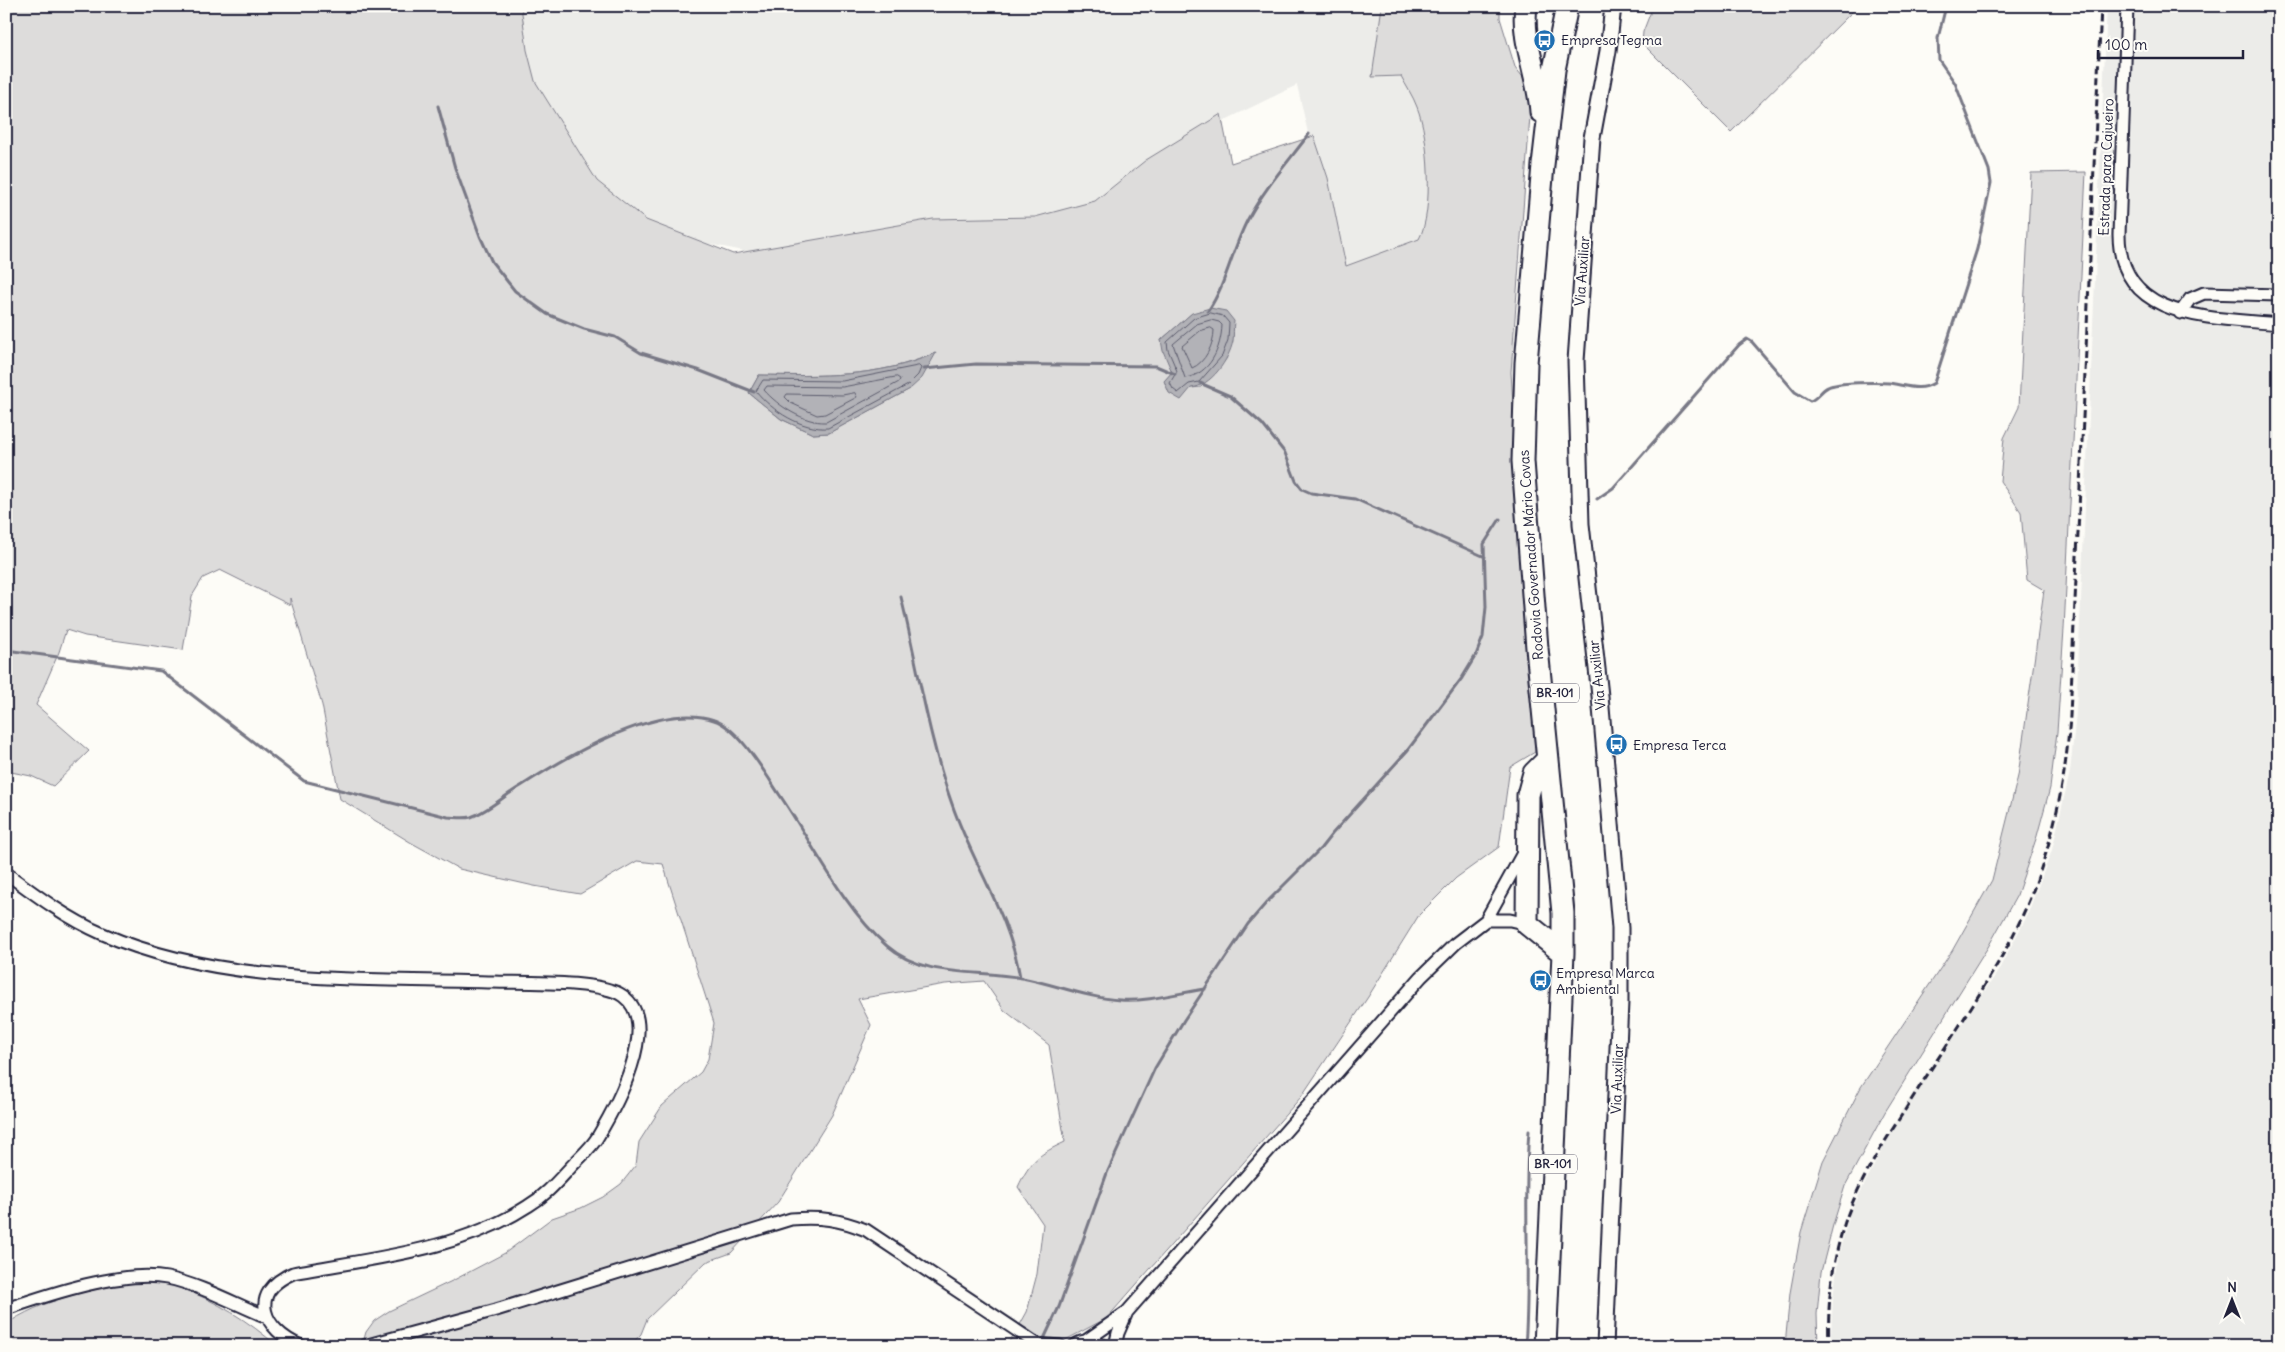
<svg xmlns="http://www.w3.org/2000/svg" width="2285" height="1352" font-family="Delius,sans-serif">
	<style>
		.built { fill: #ecece9 }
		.green { fill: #dddcdb; stroke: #807f8b; fill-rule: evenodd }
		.water { fill: #b2b2b7; stroke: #787885 }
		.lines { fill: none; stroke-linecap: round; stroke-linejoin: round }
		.shore { stroke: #5c5c6d; stroke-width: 1 }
		.stream { stroke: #787885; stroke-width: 3 }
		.minor-casing { stroke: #22223b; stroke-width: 15 }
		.tertiary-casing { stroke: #22223b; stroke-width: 19 }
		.motorway-casing { stroke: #22223b; stroke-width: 25 }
		.minor { stroke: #fdfcf7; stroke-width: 11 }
		.tertiary { stroke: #fdfcf7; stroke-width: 15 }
		.motorway { stroke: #fdfcf7; stroke-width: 21 }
		.rail { stroke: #22223b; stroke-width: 3; stroke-dasharray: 8 4; stroke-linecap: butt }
		.labels { text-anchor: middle; stroke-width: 4; stroke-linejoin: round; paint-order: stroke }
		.shield { fill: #fdfcf7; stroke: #646373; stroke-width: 1 }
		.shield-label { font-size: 12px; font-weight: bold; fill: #22223b }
		.poi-label { font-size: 14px; fill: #22223b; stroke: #fdfcf7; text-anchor: start }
		.street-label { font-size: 14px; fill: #22223b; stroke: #fdfcf7 }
	</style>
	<rect width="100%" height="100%" fill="#fdfcf7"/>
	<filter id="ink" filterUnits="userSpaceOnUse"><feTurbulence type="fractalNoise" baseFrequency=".02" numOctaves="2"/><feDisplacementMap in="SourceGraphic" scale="10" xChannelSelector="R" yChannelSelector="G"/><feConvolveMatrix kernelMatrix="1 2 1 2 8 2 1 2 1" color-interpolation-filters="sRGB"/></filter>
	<g filter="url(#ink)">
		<path class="built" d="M 515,6 L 1392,6 L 1414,65 L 1437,161 L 1434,257 L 1341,277 L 1297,85 L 1164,150 L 1084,215 L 754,253 L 653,233 L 591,183 L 522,76 Z
			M 2107,6 L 2279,6 L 2279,1346 L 1833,1346 L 1831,1334 L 1833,1298 L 1839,1253 L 1850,1213 L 1902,1110 L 1997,973 L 2026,918 L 2052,850 L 2070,772 L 2076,713 Z"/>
		<path class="green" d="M 6,6 L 521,6 L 527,50 L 535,81 L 597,181 L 646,220 L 733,254 L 933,219 L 1035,217 L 1095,201 L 1146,160 L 1221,114 L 1231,163 L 1314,136 L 1328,178 L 1346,266 L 1419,239 C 1434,212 1429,136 1417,107 C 1413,96 1406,86 1401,76 L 1372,77 L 1382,6 L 1500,6 L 1500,18 L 1515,67 L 1532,89 L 1511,372 L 1535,752 L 1510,767 L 1499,847 L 1456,878 L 1419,915 L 1368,997 L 1301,1097 L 1107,1318 L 1054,1346 L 1006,1346 L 1017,1330 L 1027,1312 L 1037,1274 L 1043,1224 L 1018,1187 C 1030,1161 1039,1154 1065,1142 L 1049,1045 L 1004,1010 L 984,981 L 945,984 L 858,999 L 871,1025 L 832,1115 L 778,1202 L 731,1253 L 706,1262 L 647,1319 L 641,1334 L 630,1346 L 362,1346 L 366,1332 L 374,1321 L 389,1311 L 454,1280 L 505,1253 L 552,1218 L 581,1208 L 603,1197 L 621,1184 L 636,1165 L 639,1142 L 662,1106 L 701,1072 L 708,1059 L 714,1023 L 663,864 L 637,861 L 580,894 L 534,886 L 459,869 L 410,842 L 340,799 L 322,705 L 290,598 L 290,605 L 220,570 L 203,578 L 192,596 L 183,650 L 85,636 L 66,630 L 59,652 L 36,705 L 89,751 L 53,786 L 31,776 L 6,771 ZM 1192,313 L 1227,358 L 1201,387 L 1191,388 L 1164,381 L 1173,372 L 1161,340 ZM 935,353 L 910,389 L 829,433 L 813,434 L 781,419 L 749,393 L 759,375 C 820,376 878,378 935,353 Z
			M 967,6 L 990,6 L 970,14 Z
			M 1653,6 L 1858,6 L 1731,132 L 1642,43 L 1643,32 Z
			M 2086,172 L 2064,629 L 2057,732 L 2050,788 L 2037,836 L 2017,895 L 1988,947 L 1885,1112 L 1845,1186 L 1833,1225 L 1821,1272 L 1817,1314 L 1818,1346 L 1785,1346 L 1790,1293 L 1801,1232 L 1823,1161 L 1861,1087 L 1952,951 L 1992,880 L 2018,776 L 2044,590 L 2027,580 L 2021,512 L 2000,481 L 2004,438 L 2019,407 L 2031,173 Z
			M 146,1280 C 158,1282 170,1284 181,1288 C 216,1301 249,1321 277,1346 L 6,1346 L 11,1321 C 51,1296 100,1288 146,1280 Z"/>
		<path class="water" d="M 1210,308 L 1226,311 L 1234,321 C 1233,328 1234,335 1233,341 C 1229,360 1211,386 1191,388 L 1181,400 L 1169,393 L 1164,381 L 1172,372 L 1163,351 L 1161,340 L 1192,313 Z
			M 936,353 L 922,378 L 910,389 L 829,433 L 813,434 L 781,419 L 749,393 L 759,375 C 820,376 878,378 936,353 Z"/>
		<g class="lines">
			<path class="shore" d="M 1211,313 L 1223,316 L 1229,323 L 1228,340 L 1222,356 L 1199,382 L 1189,384 L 1178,393 L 1173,389 L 1170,383 L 1177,371 L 1168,350 L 1167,342 L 1194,318 Z
				M 1211,320 L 1219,322 L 1222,325 C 1221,349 1210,374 1185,378 L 1173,344 L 1197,324 Z
				M 1211,328 L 1214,330 C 1214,344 1205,363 1192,368 L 1182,346 L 1200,331 Z
				M 919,366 L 921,368 L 918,375 L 908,385 L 828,428 C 802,430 772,411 756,391 L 763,380 L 842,381 Z
				M 897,377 L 900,379 L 899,382 L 826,422 C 804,423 778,406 764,390 L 767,386 L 842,387 Z
				M 855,393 L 857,397 L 825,414 L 817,415 L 791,403 L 785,397 L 787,394 L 842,395 Z"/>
			<path class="stream" d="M 438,106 L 455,168 L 480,236 L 492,262 L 515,291 L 547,314 L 584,329 L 615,337 L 641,353 L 698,370 L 754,392
				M 1208,311 C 1227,283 1232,249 1248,219 C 1264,189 1288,162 1309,134
				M 924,369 L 976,364 L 1156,366 L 1175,374
				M 1200,383 L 1230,396 L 1262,424 L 1285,453 L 1296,481 L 1302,489 L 1311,493 L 1355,499 L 1485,557
				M 1597,499 L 1613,488 L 1739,345 L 1747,339 L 1752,342 L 1795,392 L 1810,401 C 1817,399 1821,390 1828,387 C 1838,382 1878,382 1889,383 C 1904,385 1921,392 1934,383 L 1977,249 L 1991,183 L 1989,170 L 1955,83 L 1939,60 L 1938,38 L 1946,6
				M 901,597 C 918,666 928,737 952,804 C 973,865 1009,913 1020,977
				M 6,650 L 161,671 L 304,781 L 448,817 C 455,817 463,819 471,817 C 489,811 505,795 521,786 C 566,757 660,701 714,720 C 739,728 765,773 779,794 C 812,842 843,908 887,946 C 925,979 976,969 1022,978 C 1054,984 1087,998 1120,1000 C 1147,1002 1178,993 1205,989
				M 1042,1343 L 1059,1307 L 1107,1173 L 1155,1068 L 1184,1020 L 1248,924 L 1267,902 L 1321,848 L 1332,834 L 1407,751 L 1462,678 L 1476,655 L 1483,637 L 1486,607 L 1484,544 L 1500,519
				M 1525,1346 C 1531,1274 1523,1203 1529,1131"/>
			<defs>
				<path id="minor" d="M 2127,6 L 2119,235 C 2120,323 2216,317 2279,324
					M 2180,313 L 2190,299 L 2204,293 L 2279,295
					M 6,873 C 37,896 68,919 103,934 C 223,986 364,978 493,982 C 522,983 601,980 623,996 C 662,1024 615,1108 597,1138 C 590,1149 579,1158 570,1168 C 557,1182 545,1196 528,1206 C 459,1251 372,1258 293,1273 C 247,1293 263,1330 301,1346
					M 1486,920 L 1510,920 L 1527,924
					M 6,1309 C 47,1295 124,1269 167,1278 C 201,1285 235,1304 267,1317
					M 1087,1340 L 1127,1312 L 1421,977 L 1456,943 L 1486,920 L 1523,853
					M 1036,1344 L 1060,1346
					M 364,1346 L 496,1310 L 791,1219 C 821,1217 838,1219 866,1230 L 1040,1346
					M 1074,1346 C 1084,1338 1093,1340 1104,1346
					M 1115,1346 L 1118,1333 L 1127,1312"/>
				<path id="tertiary" d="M 1605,1346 L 1620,1002 L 1620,928 L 1600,696 L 1581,524 L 1576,361 L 1592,138 L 1608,51 L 1613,6"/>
				<path id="motorway" d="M 1526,6 C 1521,41 1539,77 1541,112
					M 1548,759 L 1534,773 L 1528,795 L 1527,924 L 1563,953
					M 1545,1346 L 1563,953 L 1563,913 L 1537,648 L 1523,461 L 1526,363 L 1543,165 L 1554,70 L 1567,6"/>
			</defs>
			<use href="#minor" class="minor-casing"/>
			<use href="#tertiary" class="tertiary-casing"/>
			<use href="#motorway" class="motorway-casing"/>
			<use href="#minor" class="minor"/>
			<use href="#tertiary" class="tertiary"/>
			<use href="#motorway" class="motorway"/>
			<path class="rail" d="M 1829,1346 C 1827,1303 1832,1260 1846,1219 C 1860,1180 1882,1145 1905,1110 C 1939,1055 1978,1001 2009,943 C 2046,873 2065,796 2070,716 L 2101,6"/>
		</g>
	</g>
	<defs>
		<symbol id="bus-disc" viewBox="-11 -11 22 22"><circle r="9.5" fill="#1f6fb2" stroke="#fdfcf7"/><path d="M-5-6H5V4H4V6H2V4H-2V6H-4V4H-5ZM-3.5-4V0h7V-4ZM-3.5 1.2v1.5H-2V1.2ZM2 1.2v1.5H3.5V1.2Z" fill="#fff"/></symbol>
	</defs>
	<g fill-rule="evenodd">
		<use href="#bus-disc" x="1532" y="28" width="25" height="25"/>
		<use href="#bus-disc" x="1604" y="732" width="25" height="25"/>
		<use href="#bus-disc" x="1528" y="968" width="25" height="25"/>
	</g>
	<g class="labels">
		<g class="shield">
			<rect x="1531" y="683.5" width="48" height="19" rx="4"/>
			<rect x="1529" y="1154.5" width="48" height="19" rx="4"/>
		</g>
		<g class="shield-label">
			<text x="1555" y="697">BR-101</text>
			<text x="1553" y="1168">BR-101</text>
		</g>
		<g class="poi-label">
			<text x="1561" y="45">Empresa Tegma</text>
			<text x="1633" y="750">Empresa Terca</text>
			<text x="1556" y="978">Empresa Marca<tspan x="1556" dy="16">Ambiental</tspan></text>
		</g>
		<g class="street-label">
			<text transform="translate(2106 167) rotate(-88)" y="5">Estrada para Cajueiro</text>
			<text transform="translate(1582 271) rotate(-86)" y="5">Via Auxiliar</text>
			<text transform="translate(1531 555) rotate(-94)" y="5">Rodovia Governador Mário Covas</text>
			<text transform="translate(1597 675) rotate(-96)" y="5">Via Auxiliar</text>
			<text transform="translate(1617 1079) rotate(-88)" y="5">Via Auxiliar</text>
		</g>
	</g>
	<rect width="2285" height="1352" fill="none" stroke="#fdfcf7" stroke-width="25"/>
	<rect x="12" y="12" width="2260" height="1327" fill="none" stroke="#22223b" stroke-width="2" filter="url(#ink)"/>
	<g transform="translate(2232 1300)" stroke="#fdfcf7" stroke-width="4" paint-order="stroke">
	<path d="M0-4L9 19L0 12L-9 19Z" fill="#22223b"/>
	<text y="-8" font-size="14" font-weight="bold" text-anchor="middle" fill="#22223b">N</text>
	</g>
	<path d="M2098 50v8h145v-8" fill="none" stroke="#22223b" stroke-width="2.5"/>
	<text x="2105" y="50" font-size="15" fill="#22223b" stroke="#fdfcf7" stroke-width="4" paint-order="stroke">100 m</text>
</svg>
